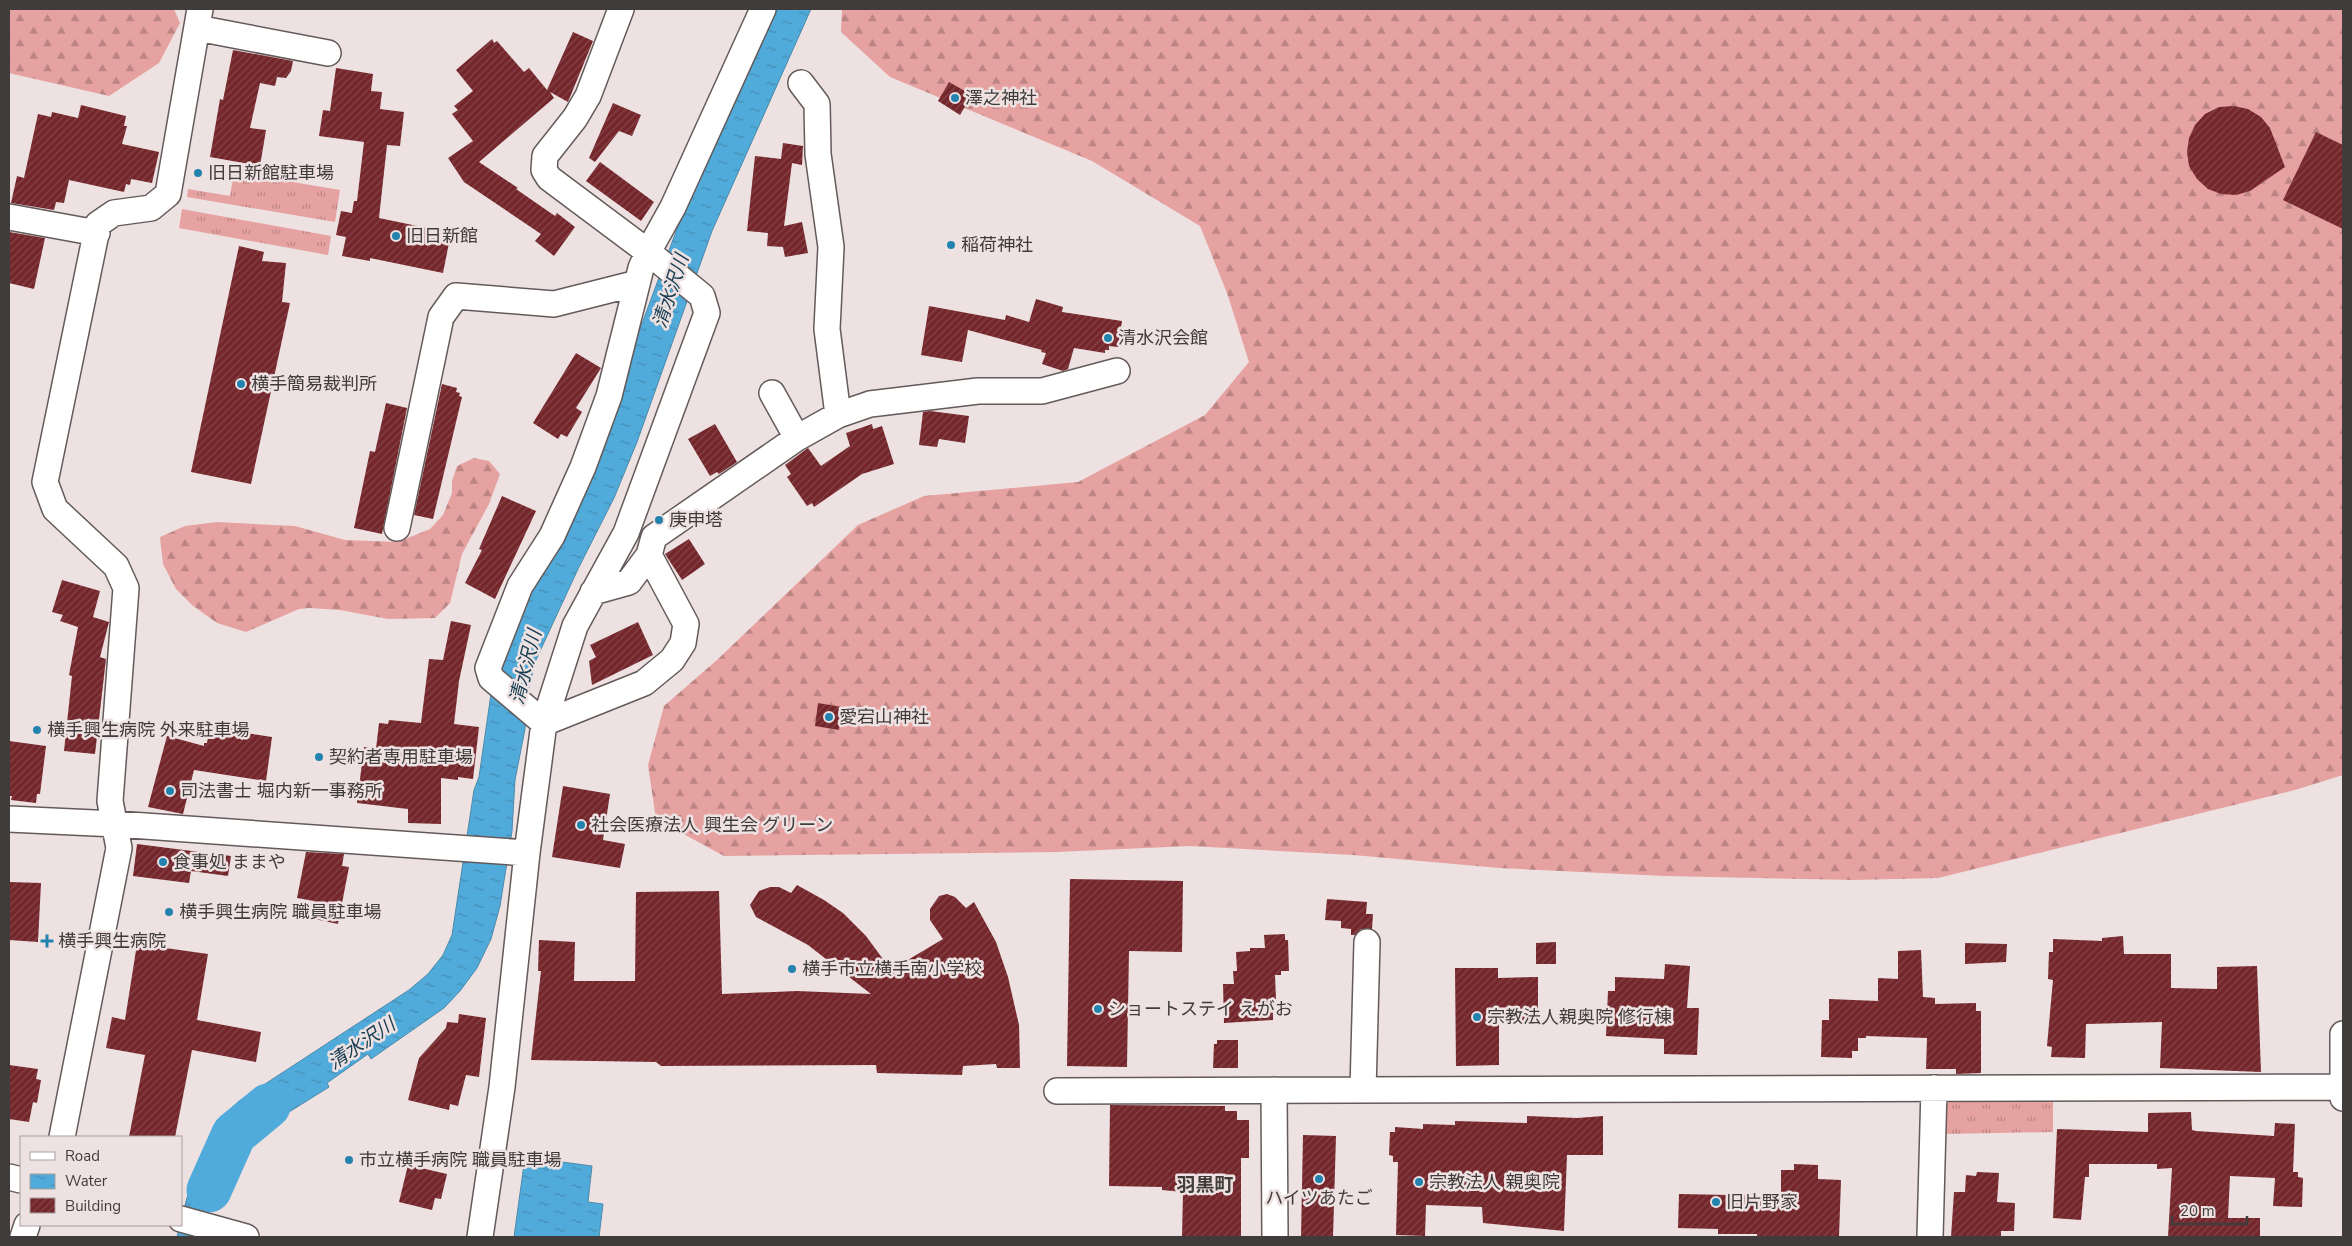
<svg xmlns="http://www.w3.org/2000/svg" width="2352" height="1246" font-family="'Nunito Sans','Noto Sans JP',sans-serif">
	<style>
		.grass { fill: url(#grass-tufts) }
		.forest { fill: url(#forest-firs) }
		.water { fill: url(#water-ripples); stroke: #4c8aaa }
		.lines { fill: none; stroke-linecap: round; stroke-linejoin: round }
		.river { stroke: #51abda; stroke-width: 45 }
		.building { fill: url(#building-hatch) }
		.minor-casing { stroke: #645a59; stroke-width: 28 }
		.minor { stroke: #fff; stroke-width: 25 }
		.poi-dot { fill: #2383af; stroke: #eee1e1; stroke-width: 2 }
		.labels { text-anchor: middle; stroke-width: 5; stroke-linejoin: round; paint-order: stroke }
		.poi-label { font-size: 18px; fill: #403c3b; stroke: #eee1e1; text-anchor: start }
		.water-label { font-size: 19px; font-style: italic; fill: #194054; stroke: #eee1e1 }
		.neighbourhood-label { font-size: 19px; font-weight: bold; fill: #403c3b; stroke: #eee1e1 }
	</style>
	<defs>
		<pattern id="grass-tufts" width="24" height="20" patternUnits="userSpaceOnUse" patternTransform="scale(1.25)"><rect width="24" height="20" fill="#e6a2a1"/><path d="M3 7l-1-3M5 7V3M7 7l1-3M15 17l-1-3M17 17v-4M19 17l1-3" fill="none" stroke="#bc8584"/></pattern>
		<pattern id="forest-firs" width="22" height="20" patternUnits="userSpaceOnUse" patternTransform="scale(1.25)"><rect width="22" height="20" fill="#e6a2a1"/><path d="M5 1l3.5 6h-7zM16 11l3.5 6h-7z" fill="#bc8584"/></pattern>
		<pattern id="water-ripples" width="26" height="14" patternUnits="userSpaceOnUse" patternTransform="scale(1.25)"><rect width="26" height="14" fill="#51abda"/><path d="M2 4q2-2 4 0t4 0M15 11q2-2 4 0t4 0" fill="none" stroke="#458cb2"/></pattern>
		<pattern id="building-hatch" width="6" height="6" patternUnits="userSpaceOnUse" patternTransform="scale(1.25)"><rect width="6" height="6" fill="#74262b"/><path d="M-1 1l2-2M0 6l6-6M5 7l2-2" fill="none" stroke="#84464a"/></pattern>
	</defs>
	<rect width="100%" height="100%" fill="#eee1e1"/>
	<path class="grass" d="M 234,172 L 340,190 L 335,222 L 187,197 L 188,189 L 230,196 Z
		M 182,209 L 331,236 L 328,255 L 179,228 Z
		M 2053,1099 L 2053,1132 L 1945,1134 L 1944,1101 Z"/>
	<path class="forest" d="M 9,9 L 174,9 L 180,23 L 159,63 L 109,96 L 9,73 Z
		M 842,9 L 2343,9 L 2343,775 L 2295,790 L 1938,878 L 1854,880 L 1664,876 L 1499,868 L 1353,855 L 1190,846 L 1057,852 L 724,856 L 656,819 L 648,765 L 664,706 L 717,660 L 858,525 L 924,496 L 1078,482 L 1205,415 L 1249,362 L 1227,293 L 1200,226 L 1092,161 L 890,77 L 841,32 Z
		M 474,458 L 489,461 L 500,474 L 489,504 L 462,554 L 450,603 L 435,618 L 388,619 L 340,610 L 309,608 L 299,609 L 246,632 L 217,623 L 192,605 L 176,589 L 163,564 L 160,537 L 185,526 L 217,522 L 295,526 L 345,540 L 398,542 L 430,529 L 443,515 L 452,493 L 452,481 L 457,466 Z"/>
	<path class="water" d="M 774,9 L 811,9 L 712,231 L 637,442 L 614,498 L 578,569 L 535,662 L 527,696 L 525,729 L 515,780 L 512,831 L 500,906 L 491,939 L 477,968 L 460,991 L 444,1008 L 371,1059 L 368,1054 L 327,1083 L 329,1087 L 241,1142 L 231,1152 L 220,1147 L 209,1165 L 210,1178 L 197,1237 L 177,1237 C 189,1189 201,1134 239,1101 L 409,990 L 428,974 L 443,955 L 452,935 L 474,790 L 479,777 L 491,694 L 498,669 L 619,386 L 688,199 Z
		M 525,1157 L 592,1166 L 588,1202 L 603,1204 L 599,1237 L 514,1237 Z"/>
	<g class="lines">
		<path class="river" d="M 209,1190 L 234,1134 L 268,1106"/>
	</g>
	<path class="building" d="M 573,32 L 593,41 L 568,102 L 550,92 L 554,98 L 479,162 L 518,188 L 516,189 L 555,216 L 557,213 L 575,227 L 554,256 L 535,241 L 541,234 L 464,182 L 448,158 L 473,141 L 452,114 L 458,110 L 454,106 L 473,91 L 456,70 L 492,39 L 494,43 L 497,41 L 524,72 L 529,68 L 547,90 Z
		M 233,50 L 293,61 L 291,71 L 286,78 L 277,77 L 275,86 L 260,83 L 250,128 L 266,130 L 260,166 L 210,157 L 220,99 L 223,100 Z
		M 336,68 L 373,74 L 371,91 L 382,92 L 380,109 L 404,112 L 400,146 L 387,145 L 379,218 L 451,233 L 443,273 L 370,258 L 370,261 L 342,256 L 346,237 L 336,235 L 341,211 L 352,213 L 354,201 L 357,201 L 364,142 L 319,136 L 323,110 L 330,111 Z
		M 949,82 L 972,95 L 960,115 L 938,101 Z
		M 613,103 L 641,115 L 632,136 L 619,131 L 595,162 L 589,158 Z
		M 81,105 L 126,116 L 124,126 L 127,126 L 122,144 L 159,152 L 152,183 L 131,179 L 130,185 L 126,184 L 124,192 L 69,180 L 64,203 L 56,202 L 54,210 L 11,203 L 17,176 L 24,178 L 38,114 L 51,117 L 52,112 L 78,118 Z
		M 2234,106 L 2248,109 L 2261,117 L 2270,128 L 2285,167 L 2250,191 L 2236,195 L 2221,194 L 2208,189 L 2197,179 L 2189,166 L 2187,152 L 2189,138 L 2195,125 L 2205,114 L 2219,107 Z
		M 2316,132 L 2343,145 L 2343,229 L 2283,200 Z
		M 783,143 L 803,146 L 802,165 L 792,163 L 784,226 L 802,222 L 808,253 L 785,257 L 783,247 L 767,246 L 768,233 L 747,231 L 755,156 L 781,159 Z
		M 600,162 L 654,202 L 641,221 L 586,181 Z
		M 9,232 L 45,238 L 34,289 L 9,283 Z
		M 239,246 L 264,252 L 262,261 L 286,263 L 282,302 L 290,303 L 251,484 L 191,472 Z
		M 1036,299 L 1063,307 L 1062,312 L 1122,321 L 1118,347 L 1109,346 L 1109,350 L 1105,350 L 1105,353 L 1074,348 L 1068,369 L 1063,371 L 1042,364 L 1046,353 L 1041,352 L 1042,350 L 968,330 L 962,362 L 921,355 L 929,306 L 1005,320 L 1006,315 L 1029,322 Z
		M 576,353 L 601,368 L 576,408 L 582,412 L 567,437 L 561,434 L 558,439 L 533,423 Z
		M 442,384 L 457,388 L 456,392 L 460,393 L 459,396 L 462,397 L 433,519 L 414,515 Z
		M 386,403 L 407,408 L 382,534 L 354,528 L 370,451 L 375,452 Z
		M 930,411 L 969,416 L 965,443 L 939,439 L 937,447 L 919,445 L 923,412 Z
		M 715,424 L 737,462 L 719,474 L 717,472 L 710,476 L 688,439 Z
		M 872,424 L 873,429 L 882,426 L 894,464 L 862,474 L 814,507 L 812,503 L 807,506 L 787,477 L 791,474 L 785,465 L 808,448 L 821,466 L 850,446 L 846,433 Z
		M 502,496 L 536,511 L 495,599 L 465,583 L 482,550 L 479,549 Z
		M 689,539 L 705,564 L 682,580 L 665,554 Z
		M 62,580 L 100,591 L 93,617 L 109,622 L 100,657 L 106,659 L 95,754 L 64,751 L 72,676 L 69,675 L 78,627 L 60,621 L 63,615 L 52,612 Z
		M 451,621 L 471,625 L 459,681 L 454,724 L 479,727 L 473,779 L 458,777 L 458,780 L 441,778 L 441,824 L 408,823 L 408,809 L 357,803 L 364,747 L 376,749 L 379,723 L 388,724 L 389,720 L 421,723 L 429,659 L 443,660 Z
		M 638,622 L 653,655 L 592,685 L 589,661 L 596,657 L 590,645 Z
		M 818,703 L 842,707 L 839,730 L 815,726 Z
		M 210,725 L 246,730 L 246,733 L 272,737 L 266,781 L 194,770 L 183,814 L 148,807 L 167,736 L 204,746 L 204,743 L 207,743 Z
		M 9,741 L 46,746 L 40,794 L 37,794 L 36,803 L 11,800 L 12,796 L 9,796 Z
		M 563,786 L 610,794 L 603,840 L 625,844 L 620,868 L 552,857 Z
		M 137,844 L 231,856 L 228,876 L 191,871 L 189,883 L 133,876 Z
		M 306,852 L 344,854 L 342,866 L 349,867 L 338,924 L 310,918 L 314,901 L 297,898 Z
		M 1070,879 L 1183,881 L 1182,952 L 1129,951 L 1127,1067 L 1067,1066 Z
		M 9,882 L 41,883 L 38,942 L 9,940 Z
		M 797,885 L 824,900 L 843,913 L 866,936 L 891,970 L 943,939 L 930,920 L 930,909 L 939,896 L 947,894 L 955,897 L 966,908 L 974,902 L 996,942 L 1008,977 L 1019,1025 L 1020,1068 L 997,1068 L 996,1064 L 963,1066 L 962,1075 L 877,1073 L 876,1065 L 661,1066 L 656,1062 L 531,1060 L 541,971 L 538,971 L 539,940 L 575,942 L 574,981 L 635,981 L 636,892 L 719,891 L 722,994 L 797,991 L 871,994 L 808,945 L 756,917 L 750,905 L 759,891 L 770,887 L 779,887 L 791,893 Z
		M 1327,899 L 1367,902 L 1366,914 L 1373,914 L 1372,929 L 1361,929 L 1355,935 L 1351,935 L 1351,929 L 1341,928 L 1341,921 L 1325,920 Z
		M 1285,934 L 1285,940 L 1288,940 L 1289,971 L 1281,971 L 1281,975 L 1275,975 L 1276,999 L 1273,1000 L 1273,1020 L 1224,1023 L 1223,984 L 1234,984 L 1233,971 L 1237,971 L 1236,952 L 1250,951 L 1250,948 L 1265,948 L 1264,935 Z
		M 2123,936 L 2124,954 L 2171,954 L 2171,988 L 2217,989 L 2217,967 L 2257,966 L 2261,1072 L 2160,1068 L 2162,1022 L 2086,1024 L 2085,1058 L 2051,1057 L 2052,1047 L 2047,1046 L 2053,980 L 2048,979 L 2049,952 L 2053,952 L 2053,939 L 2102,941 L 2102,938 Z
		M 1556,942 L 1556,964 L 1536,964 L 1536,943 Z
		M 1965,943 L 2007,944 L 2006,962 L 1965,964 Z
		M 137,944 L 208,954 L 197,1020 L 261,1032 L 256,1062 L 192,1050 L 175,1137 L 129,1137 L 145,1055 L 106,1048 L 112,1017 L 125,1020 Z
		M 1921,950 L 1923,997 L 1935,998 L 1935,1004 L 1976,1003 L 1976,1011 L 1981,1011 L 1981,1073 L 1956,1074 L 1956,1069 L 1926,1069 L 1927,1038 L 1866,1036 L 1866,1038 L 1858,1038 L 1858,1051 L 1852,1051 L 1852,1058 L 1821,1057 L 1822,1020 L 1829,1020 L 1829,999 L 1878,1001 L 1878,978 L 1898,979 L 1898,951 Z
		M 1665,964 L 1690,966 L 1687,1008 L 1699,1008 L 1697,1055 L 1664,1054 L 1664,1039 L 1606,1036 L 1608,991 L 1615,991 L 1615,977 L 1664,979 Z
		M 1455,968 L 1498,968 L 1498,978 L 1538,977 L 1538,1023 L 1499,1022 L 1499,1065 L 1456,1066 Z
		M 459,1014 L 486,1018 L 479,1077 L 466,1075 L 458,1106 L 450,1104 L 449,1110 L 408,1100 L 419,1058 L 446,1028 L 447,1022 L 458,1023 Z
		M 1217,1040 L 1238,1040 L 1238,1068 L 1213,1068 L 1214,1044 L 1217,1044 Z
		M 9,1065 L 38,1069 L 36,1079 L 41,1080 L 37,1103 L 33,1102 L 29,1122 L 9,1119 Z
		M 1110,1105 L 1225,1106 L 1225,1111 L 1237,1111 L 1237,1120 L 1249,1120 L 1249,1158 L 1241,1158 L 1241,1237 L 1182,1237 L 1183,1192 L 1162,1190 L 1162,1187 L 1109,1186 Z
		M 2191,1112 L 2192,1130 L 2196,1131 L 2274,1136 L 2275,1123 L 2295,1124 L 2293,1172 L 2298,1172 L 2298,1177 L 2303,1178 L 2302,1207 L 2273,1206 L 2275,1178 L 2230,1176 L 2228,1218 L 2260,1218 L 2260,1237 L 2168,1237 L 2172,1168 L 2157,1169 L 2157,1164 L 2089,1164 L 2089,1177 L 2085,1177 L 2081,1220 L 2053,1218 L 2057,1129 L 2148,1132 L 2148,1113 Z
		M 1527,1116 L 1577,1118 L 1603,1116 L 1603,1155 L 1567,1155 L 1564,1231 L 1483,1223 L 1482,1207 L 1426,1205 L 1425,1236 L 1396,1235 L 1398,1162 L 1393,1162 L 1393,1156 L 1389,1155 L 1390,1132 L 1395,1132 L 1395,1127 L 1423,1129 L 1423,1124 L 1455,1125 L 1455,1121 L 1527,1123 Z
		M 1303,1135 L 1336,1136 L 1333,1237 L 1301,1237 Z
		M 1794,1164 L 1818,1165 L 1818,1179 L 1841,1180 L 1839,1237 L 1757,1237 L 1757,1234 L 1718,1234 L 1718,1229 L 1678,1228 L 1679,1194 L 1781,1196 L 1781,1170 L 1794,1170 Z
		M 408,1165 L 447,1174 L 441,1199 L 435,1198 L 432,1210 L 399,1202 Z
		M 1977,1172 L 1999,1173 L 1997,1202 L 2015,1203 L 2014,1231 L 2001,1231 L 2001,1237 L 1951,1237 L 1954,1192 L 1965,1192 L 1966,1175 L 1976,1176 Z"/>
	<g class="lines">
		<defs>
			<path id="minor" d="M 197,28 L 328,53
				M 801,83 L 817,104 L 818,154 L 831,247 L 827,329 L 838,415
				M 9,217 L 97,233
				M 772,393 L 797,438
				M 397,528 L 441,317 L 456,296 L 554,304 L 637,283
				M 593,592 L 629,582 L 649,555 L 654,537 L 797,438 L 838,415 L 870,404 L 978,391 L 1042,391 L 1117,371
				M 544,723 L 491,678 L 488,668 L 520,586 L 552,536 L 583,467 L 609,396 L 641,268 L 648,252 L 673,207 L 763,9
				M 544,723 L 644,683 L 672,660 L 683,643 L 686,624 L 649,555
				M 9,819 L 116,824 L 527,853
				M 2343,1034 L 2343,1098
				M 1274,1090 L 1275,1237
				M 1363,1090 L 1367,942
				M 1057,1091 L 2343,1087
				M 62,1137 L 119,848 L 110,801 L 126,588 L 116,566 L 55,509 L 45,482 L 98,224 L 114,213 L 151,208 L 168,194 L 200,9
				M 9,1177 L 21,1180
				M 181,1219 L 246,1237
				M 23,1237 L 27,1225
				M 480,1237 L 502,1087 L 527,853 L 544,723 L 575,626 L 626,533 L 707,313 L 702,296 L 648,252 L 549,178 L 544,170 L 545,156 L 575,118 L 588,96 L 621,9
				M 1930,1237 L 1934,1088"/>
		</defs>
		<use href="#minor" class="minor-casing"/>
		<use href="#minor" class="minor"/>
	</g>
	<g class="poi-dot">
		<circle cx="955" cy="98" r="5"/>
		<circle cx="198" cy="173" r="5"/>
		<circle cx="396" cy="236" r="5"/>
		<circle cx="951" cy="245" r="5"/>
		<circle cx="1108" cy="338" r="5"/>
		<circle cx="241" cy="384" r="5"/>
		<circle cx="659" cy="520" r="5"/>
		<circle cx="829" cy="717" r="5"/>
		<circle cx="37" cy="730" r="5"/>
		<circle cx="319" cy="757" r="5"/>
		<circle cx="170" cy="791" r="5"/>
		<circle cx="581" cy="825" r="5"/>
		<circle cx="163" cy="862" r="5"/>
		<circle cx="169" cy="912" r="5"/>
		<path d="M44.5 933.5h5v5h5v5h-5v5h-5v-5h-5v-5h5z"/>
		<circle cx="792" cy="969" r="5"/>
		<circle cx="1098" cy="1009" r="5"/>
		<circle cx="1477" cy="1017" r="5"/>
		<circle cx="349" cy="1160" r="5"/>
		<circle cx="1319" cy="1179" r="5"/>
		<circle cx="1419" cy="1182" r="5"/>
		<circle cx="1716" cy="1202" r="5"/>
	</g>
	<g class="labels">
		<g class="poi-label">
			<text x="965" y="104">澤之神社</text>
			<text x="208" y="179">旧日新館駐車場</text>
			<text x="406" y="242">旧日新館</text>
			<text x="961" y="251">稲荷神社</text>
			<text x="1118" y="344">清水沢会館</text>
			<text x="251" y="390">横手簡易裁判所</text>
			<text x="669" y="526">庚申塔</text>
			<text x="839" y="723">愛宕山神社</text>
			<text x="47" y="736">横手興生病院 外来駐車場</text>
			<text x="329" y="763">契約者専用駐車場</text>
			<text x="180" y="797">司法書士 堀内新一事務所</text>
			<text x="591" y="831">社会医療法人 興生会 グリーン</text>
			<text x="173" y="868">食事処 ままや</text>
			<text x="179" y="918">横手興生病院 職員駐車場</text>
			<text x="58" y="947">横手興生病院</text>
			<text x="802" y="975">横手市立横手南小学校</text>
			<text x="1108" y="1015">ショートステイ えがお</text>
			<text x="1487" y="1023">宗教法人親奥院 修行棟</text>
			<text x="359" y="1166">市立横手病院 職員駐車場</text>
			<text x="1429" y="1188">宗教法人 親奥院</text>
			<text x="1319" y="1204" text-anchor="middle">ハイツあたご</text>
			<text x="1726" y="1208">旧片野家</text>
		</g>
		<g class="water-label">
			<text transform="translate(670 291) rotate(-72)" y="7">清水沢川</text>
			<text transform="translate(525 667) rotate(-76)" y="7">清水沢川</text>
			<text transform="translate(361 1043) rotate(-34)" y="7">清水沢川</text>
		</g>
		<g class="neighbourhood-label">
			<text x="1205" y="1191">羽黒町</text>
		</g>
	</g>
	<rect width="2352" height="1246" fill="none" stroke="#403c3b" stroke-width="20"/>
	<rect x="20" y="1136" width="162" height="90" fill="#eee1e1" stroke="#a89f9f"/>
	<rect x="30" y="1152" width="25" height="8" fill="#ffffff" stroke="#a89f9f"/>
	<text x="65" y="1161" font-size="15" fill="#403c3b">Road</text>
	<rect x="30" y="1174" width="25" height="15" fill="url(#water-ripples)" stroke="#a89f9f"/>
	<text x="65" y="1186" font-size="15" fill="#403c3b">Water</text>
	<rect x="30" y="1198" width="25" height="15" fill="url(#building-hatch)" stroke="#a89f9f"/>
	<text x="65" y="1211" font-size="15" fill="#403c3b">Building</text>
	<path d="M2172 1216v8h75v-8" fill="none" stroke="#403c3b" stroke-width="2.5"/>
	<text x="2180" y="1216" font-size="15" fill="#403c3b" stroke="#eee1e1" stroke-width="4" paint-order="stroke">20 m</text>
</svg>
